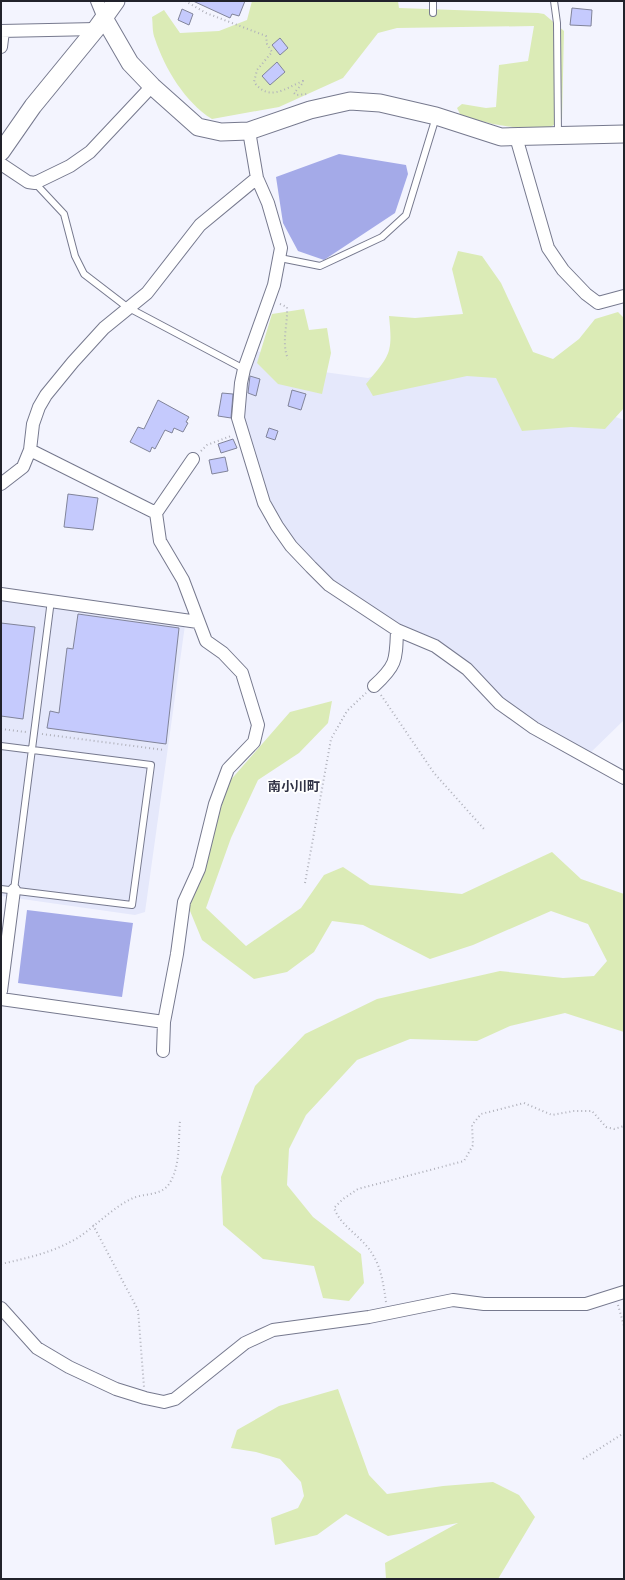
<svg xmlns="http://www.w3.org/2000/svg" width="625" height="1580" font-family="Manrope,'Noto Sans JP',sans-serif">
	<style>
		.built { fill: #e5e8fb }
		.green { fill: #dbebb6 }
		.water { fill: #a4aae8 }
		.building { fill: #c5cafd; stroke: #81849a }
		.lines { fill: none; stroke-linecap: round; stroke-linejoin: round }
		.lane-casing { stroke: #76798e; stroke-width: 8 }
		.street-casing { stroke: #76798e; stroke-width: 14 }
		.secondary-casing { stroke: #76798e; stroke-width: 19 }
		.path { stroke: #b0b1bb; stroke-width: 2; stroke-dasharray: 1 3; stroke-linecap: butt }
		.lane { stroke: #fff; stroke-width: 6 }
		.street { stroke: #fff; stroke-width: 12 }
		.secondary { stroke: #fff; stroke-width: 17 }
		.labels { text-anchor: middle; stroke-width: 3.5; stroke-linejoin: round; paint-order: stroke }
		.quarter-label { font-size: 13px; font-weight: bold; fill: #303245; stroke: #fff }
	</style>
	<rect width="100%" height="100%" fill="#f3f4fe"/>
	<path class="built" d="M 252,348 L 287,367 L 368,378 L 427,357 L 505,365 L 602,412 L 624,420 L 624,720 L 585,758 L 534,728 L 467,669 L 329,585 L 277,526 L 246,448 L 241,383 Z
		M 1,600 L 185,625 L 145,912 L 135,915 L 1,896 Z"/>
	<path class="green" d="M 252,1 L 398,1 L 399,8 L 538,13 L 544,14 L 564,31 L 562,119 L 544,132 L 493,124 L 461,116 L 457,108 L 462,104 L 486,108 L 496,107 L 499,65 L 528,61 L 534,26 L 397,28 L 378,33 L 343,78 L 279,107 L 212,119 C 185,102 165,69 155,39 C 152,32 153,24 152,17 L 164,10 L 180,33 L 219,31 L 247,20 Z
		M 458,251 L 482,256 L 501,283 L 533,352 L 553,359 L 579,339 L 595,319 L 618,312 L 624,318 L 624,408 L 605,429 L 571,427 L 522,431 L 496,378 L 467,376 L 373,396 L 366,384 C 390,355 393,354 389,316 L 415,318 L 463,314 L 452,269 Z
		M 304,309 L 309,330 L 327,328 L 331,353 L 322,394 L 278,384 L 257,363 L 272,314 Z
		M 332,701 L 328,723 L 299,753 L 258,780 L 231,838 L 206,908 L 246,946 L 301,908 L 324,875 L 343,867 L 370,885 L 462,894 L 552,852 L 581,879 L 624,894 L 624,1032 L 565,1013 L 510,1026 L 477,1041 L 410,1039 L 357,1060 L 306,1115 L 289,1149 L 287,1185 L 313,1217 L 361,1254 L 364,1283 L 349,1301 L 323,1298 L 314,1266 L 263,1259 L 223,1225 L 221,1177 L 255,1086 L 305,1034 L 377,999 L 500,971 L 563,978 L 594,976 L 607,961 L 588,924 L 551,911 L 473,945 L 430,959 L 363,925 L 332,921 L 314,952 L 287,972 L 254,979 L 202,940 L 188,906 L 212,838 L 228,783 L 290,712 Z
		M 338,1389 L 369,1475 L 387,1494 L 443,1486 L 493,1482 L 519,1495 L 535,1517 L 498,1579 L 386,1579 L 385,1563 L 458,1523 L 388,1536 L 346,1514 L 317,1535 L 275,1545 L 271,1518 L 298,1508 L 304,1496 L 301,1482 L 280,1459 L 256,1452 L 231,1448 L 237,1430 L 279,1406 Z"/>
	<path class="water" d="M 339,154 L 406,165 L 408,174 L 395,213 L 324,260 L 298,251 L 283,223 L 276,177 Z
		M 27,910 L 133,923 L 122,997 L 18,983 Z"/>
	<path class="building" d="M 193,1 L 245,1 L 239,16 L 232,14 L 230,18 Z
		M 572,8 L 592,10 L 591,26 L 570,25 Z
		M 182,9 L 193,14 L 189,25 L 178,20 Z
		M 280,38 L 288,48 L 280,55 L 272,45 Z
		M 277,62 L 285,72 L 270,85 L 262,76 Z
		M 250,376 L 260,379 L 256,396 L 248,393 Z
		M 292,390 L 306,394 L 301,410 L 288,406 Z
		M 222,393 L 233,394 L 231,418 L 218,416 Z
		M 158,400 L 189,417 L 186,422 L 188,423 L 183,432 L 174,428 L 172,433 L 165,430 L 155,449 L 152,447 L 150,452 L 130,442 L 138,427 L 144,429 Z
		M 269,428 L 278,431 L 275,440 L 266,437 Z
		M 233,439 L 237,448 L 221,453 L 218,444 Z
		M 225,457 L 228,471 L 212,474 L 209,460 Z
		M 68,494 L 98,498 L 93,530 L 64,527 Z
		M 78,614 L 179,628 L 166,744 L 47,728 L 50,711 L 59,713 L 67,648 L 73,649 Z
		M 1,623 L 35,627 L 23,719 L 1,716 Z"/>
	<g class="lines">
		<defs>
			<path id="lane" d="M 554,1 L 557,23 L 558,135
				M 433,13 L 433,1
				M 35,183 L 64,214 L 75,256 L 84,274 L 127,307 L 244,369
				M 280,258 L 320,266 L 382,237 L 406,215 L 436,117
				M 1,746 L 151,765 L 132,905 L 1,889
				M 14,890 L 51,600"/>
			<path id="street" d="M 97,1 L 104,18
				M 1,31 L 96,29
				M 1,47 L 3,31
				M 249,131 L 257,178 L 268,203 L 281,248 L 274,285 L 244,369 L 241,383 L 238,418 L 264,503 L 277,526 L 291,546 L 311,567 L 329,585 L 397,630 L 435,646 L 467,669 L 499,703 L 534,728 L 624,778
				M 516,137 L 548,248 L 563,270 L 586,294 L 598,303 L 624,296
				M 1,164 L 28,182 L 35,183 L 70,166 L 90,152 L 152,86
				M 30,450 L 156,513
				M 1,484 L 23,467 L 30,450 L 33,424 L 39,407 L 46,395 L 73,362 L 104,328 L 147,293 L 200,225 L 257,178
				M 1,594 L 198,622
				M 374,686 C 397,665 396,660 397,630
				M 1,991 L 14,890
				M 1,999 L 164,1022
				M 163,1051 L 164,1022 L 177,954 L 184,902 L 199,869 L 215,804 L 228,769 L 254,742 L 258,725 L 242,673 L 223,653 L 206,641 L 183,580 L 160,541 L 156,513 L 193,459
				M 1,1308 L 37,1348 L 69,1367 L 116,1389 L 145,1398 L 164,1402 L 175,1399 L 245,1343 L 273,1330 L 369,1317 L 453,1300 L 484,1304 L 586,1304 L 624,1292"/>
			<path id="secondary" d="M 104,18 L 130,63 L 152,86 L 198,127 L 221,132 L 249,131 L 310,110 L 350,101 L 380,103 L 436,116 L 501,137 L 624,134
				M 1,152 L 33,106 L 96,29 L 116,1"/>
		</defs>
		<use href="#lane" class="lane-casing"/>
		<use href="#street" class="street-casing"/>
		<use href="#secondary" class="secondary-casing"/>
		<path class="path" d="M 185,1 L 206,13 L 266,36 L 267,44 L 272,52 L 257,70 L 254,82 C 269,102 284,89 303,81 L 302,84 L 294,93 L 296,95 L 307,94 L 308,96
			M 280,304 L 287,307 C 288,325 281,342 288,359
			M 201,451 L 207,445 L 231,436
			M 381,695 L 434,773 L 484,829
			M 1,729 L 26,732
			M 42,734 L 164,750
			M 305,883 L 331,739 L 347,711 L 366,693
			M 93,1225 L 138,1310 L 144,1387
			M 1,1264 C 28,1258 55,1252 79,1237 C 97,1225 112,1208 133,1198 C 145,1193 161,1196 169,1184 C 181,1166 178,1141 180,1121
			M 386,1302 C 383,1282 381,1265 369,1249 C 358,1234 341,1226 334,1208 L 343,1199 L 358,1189 L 464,1161 L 473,1145 L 472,1125 L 481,1114 L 524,1103 L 552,1115 L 574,1111 L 592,1111 L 606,1127 L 614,1129 L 624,1126
			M 618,1305 L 624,1326
			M 583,1459 L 624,1433"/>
		<use href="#lane" class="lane"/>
		<use href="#street" class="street"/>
		<use href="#secondary" class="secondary"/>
	</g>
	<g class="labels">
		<g class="quarter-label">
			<text x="294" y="791">南小川町</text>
		</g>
	</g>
	<rect width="625" height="1580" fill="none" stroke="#21222b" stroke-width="4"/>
</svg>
